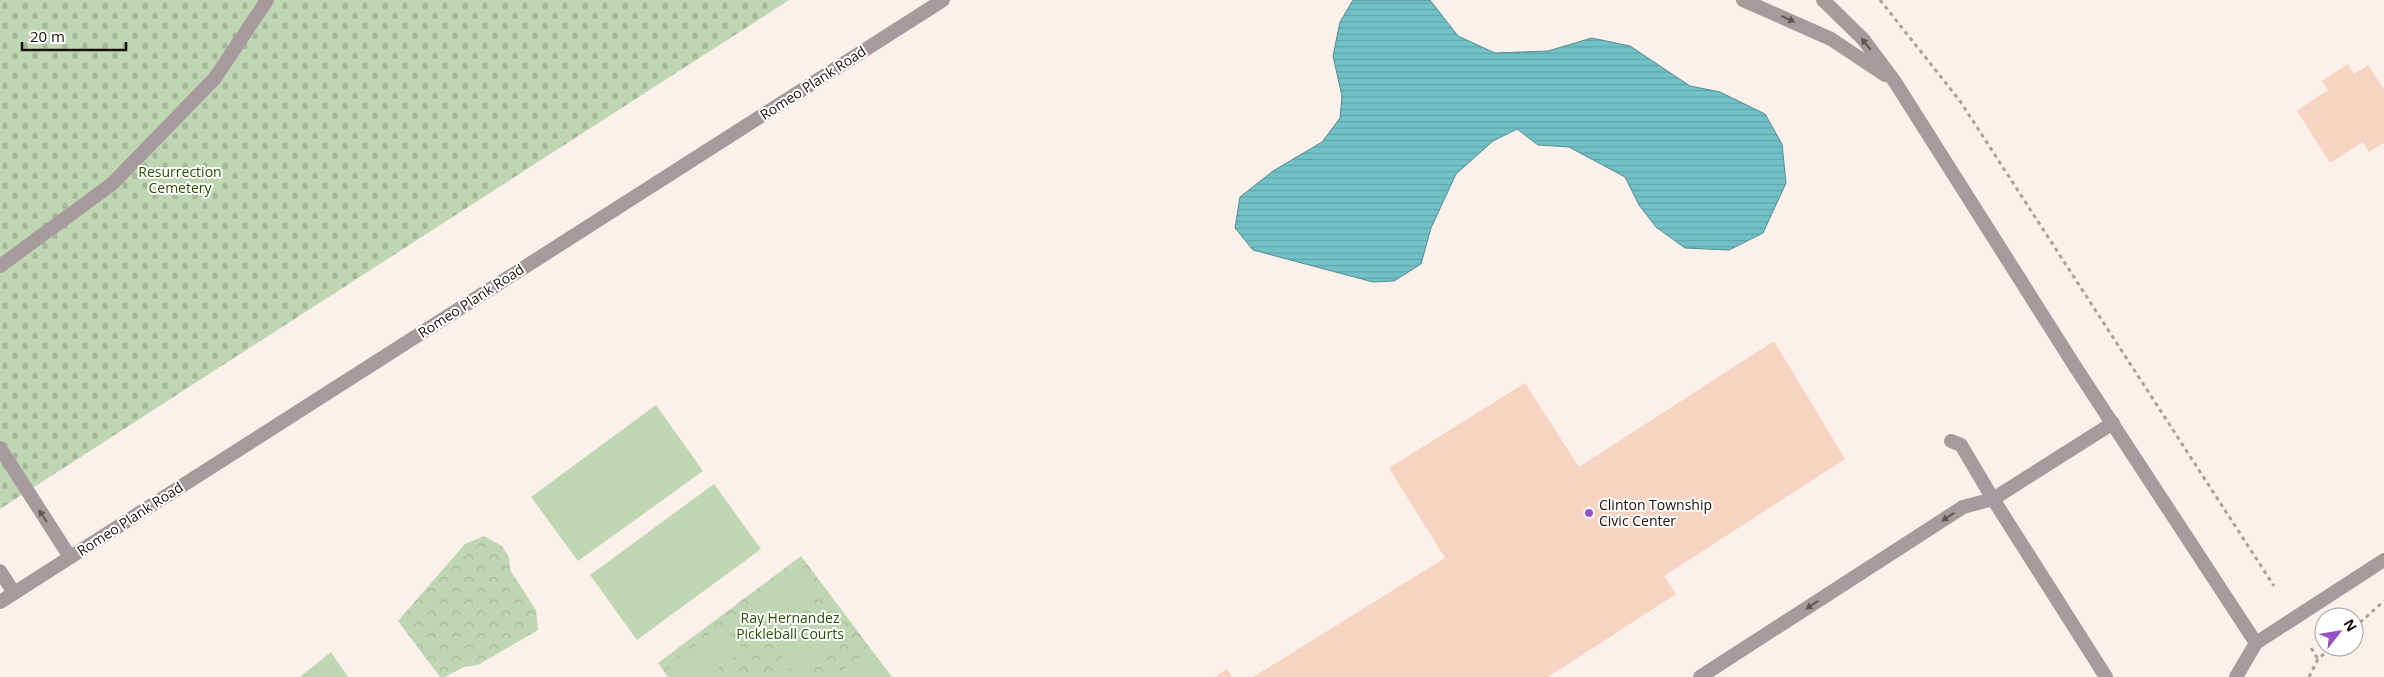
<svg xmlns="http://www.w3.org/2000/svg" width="2384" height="677" font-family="'Open Sans',sans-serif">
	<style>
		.cemetery { fill: url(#cemetery-stones) }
		.park { fill: url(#park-crowns) }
		.pitch { fill: #bfd6b2 }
		.water { fill: url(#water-rules); stroke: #568c8f }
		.building { fill: #f7d3c1 }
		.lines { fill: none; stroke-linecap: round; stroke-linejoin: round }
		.path { stroke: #aca09c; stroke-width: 3; stroke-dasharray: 4 4; stroke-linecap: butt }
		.service { stroke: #a79a9d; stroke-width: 14 }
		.tertiary { stroke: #a79a9d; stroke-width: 14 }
		.oneway { fill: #605454 }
		.poi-dot { fill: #9751c5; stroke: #fff; stroke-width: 2 }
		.labels { text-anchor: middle; stroke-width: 4; stroke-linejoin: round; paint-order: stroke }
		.street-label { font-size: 14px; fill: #190f0b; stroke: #fff }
		.park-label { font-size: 14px; fill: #294f00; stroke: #fff }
		.poi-label { font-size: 14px; fill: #190f0b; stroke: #fff; text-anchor: start }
	</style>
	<defs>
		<pattern id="cemetery-stones" width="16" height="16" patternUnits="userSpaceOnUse" patternTransform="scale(1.25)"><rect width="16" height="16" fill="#bfd6b2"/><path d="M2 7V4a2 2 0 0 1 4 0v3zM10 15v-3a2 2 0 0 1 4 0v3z" fill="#a4b698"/></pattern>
		<pattern id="park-crowns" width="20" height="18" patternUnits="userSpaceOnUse" patternTransform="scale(1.25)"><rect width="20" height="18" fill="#bfd6b2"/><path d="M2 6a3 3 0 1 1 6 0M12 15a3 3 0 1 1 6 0" fill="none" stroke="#a4b698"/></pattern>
		<pattern id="water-rules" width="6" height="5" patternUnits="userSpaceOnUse" patternTransform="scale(1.25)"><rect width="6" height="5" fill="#70c1c8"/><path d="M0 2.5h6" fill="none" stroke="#60a5aa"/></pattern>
	</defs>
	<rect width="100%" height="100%" fill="#fcf0eb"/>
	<path class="cemetery" d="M 0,0 L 789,0 L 0,509 Z"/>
	<path class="park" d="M 484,536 L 502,546 L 509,557 L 510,570 L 536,610 L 538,630 L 478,665 L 464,667 L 445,677 L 440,677 L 398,621 L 465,544 Z
		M 801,556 L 892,677 L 668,677 L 658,663 Z"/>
	<path class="pitch" d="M 656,405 L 703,471 L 578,561 L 531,497 Z
		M 714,484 L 761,549 L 637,640 L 590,575 Z
		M 801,566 L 819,591 L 763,633 L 744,607 Z
		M 834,610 L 853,635 L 797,676 L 778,651 Z
		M 724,624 L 743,650 L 706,677 L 676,677 L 668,666 Z
		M 331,652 L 348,677 L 300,677 Z
		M 866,653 L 883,677 L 834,677 Z"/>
	<path class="water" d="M 1353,0 L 1430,0 L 1458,36 L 1495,53 L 1548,51 L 1592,38 L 1630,46 L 1690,86 L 1720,92 L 1765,114 L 1782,144 L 1786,183 L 1763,233 L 1729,250 L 1685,248 L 1656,227 L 1639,205 L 1625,177 L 1569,147 L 1538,145 L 1517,129 L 1493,141 L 1456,174 L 1431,228 L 1421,264 L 1394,281 L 1373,282 L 1253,250 L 1235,228 L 1240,197 L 1273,171 L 1322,142 L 1340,118 L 1342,96 L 1333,56 L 1340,22 Z"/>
	<path class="building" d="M 2348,64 L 2354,74 L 2368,65 L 2384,89 L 2384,143 L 2369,152 L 2363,142 L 2330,163 L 2297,111 L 2328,90 L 2322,81 Z
		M 1774,341 L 1845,459 L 1664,576 L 1676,594 L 1548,677 L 1253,677 L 1445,558 L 1389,468 L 1525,383 L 1579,467 Z
		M 1227,669 L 1232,677 L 1215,677 Z"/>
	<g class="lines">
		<path class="path" d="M 1880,0 L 1960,101 L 2274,586
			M 2354,628 L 2384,601
			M 2311,648 L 2318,659
			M 2309,677 L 2318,659 L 2332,647"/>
		<path class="service" d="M 1743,0 L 1831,39 L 1885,75
			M 1823,0 L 1863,39 L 1895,82 L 2076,368 L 2256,643
			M 0,266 L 112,184 L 215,78 L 267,0
			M 1951,441 L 1961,445 L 1993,499 L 2106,677
			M 0,448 L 70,557
			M 0,571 L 14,593
			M 1700,677 L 1963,507 L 1993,499 L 2113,423
			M 2236,677 L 2256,643 L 2384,560"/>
		<path class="tertiary" d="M 0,602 L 943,0"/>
	</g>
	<defs><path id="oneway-solid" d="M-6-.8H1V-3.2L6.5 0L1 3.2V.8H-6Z" transform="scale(1.25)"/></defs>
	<g class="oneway">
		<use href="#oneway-solid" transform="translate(1788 19) rotate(24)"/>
		<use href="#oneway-solid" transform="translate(1866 44) rotate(-128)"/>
		<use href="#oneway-solid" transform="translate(43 516) rotate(-123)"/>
		<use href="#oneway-solid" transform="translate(1948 517) rotate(147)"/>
		<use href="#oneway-solid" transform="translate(1812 605) rotate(147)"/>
	</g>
	<circle class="poi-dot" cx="1589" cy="513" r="5"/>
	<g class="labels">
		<g class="street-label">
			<text transform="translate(813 83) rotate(-33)" y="5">Romeo Plank Road</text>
			<text transform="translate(471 301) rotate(-33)" y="5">Romeo Plank Road</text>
			<text transform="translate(130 519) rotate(-33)" y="5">Romeo Plank Road</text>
		</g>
		<g class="park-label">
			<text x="180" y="177">Resurrection<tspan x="180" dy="16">Cemetery</tspan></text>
			<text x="790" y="623">Ray Hernandez<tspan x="790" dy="16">Pickleball Courts</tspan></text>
		</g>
		<g class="poi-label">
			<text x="1599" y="510">Clinton Township<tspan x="1599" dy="16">Civic Center</tspan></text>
		</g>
	</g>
	<g transform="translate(2339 632) rotate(59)"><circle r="24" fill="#ffffff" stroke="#a39f9d"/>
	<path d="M0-4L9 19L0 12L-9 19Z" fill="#9751c5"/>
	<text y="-8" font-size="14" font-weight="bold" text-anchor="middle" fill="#190f0b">N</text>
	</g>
	<path d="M22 42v8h104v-8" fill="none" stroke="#190f0b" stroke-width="2.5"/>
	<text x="30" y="42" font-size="15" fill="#190f0b" stroke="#ffffff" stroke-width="4" paint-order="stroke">20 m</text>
</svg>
